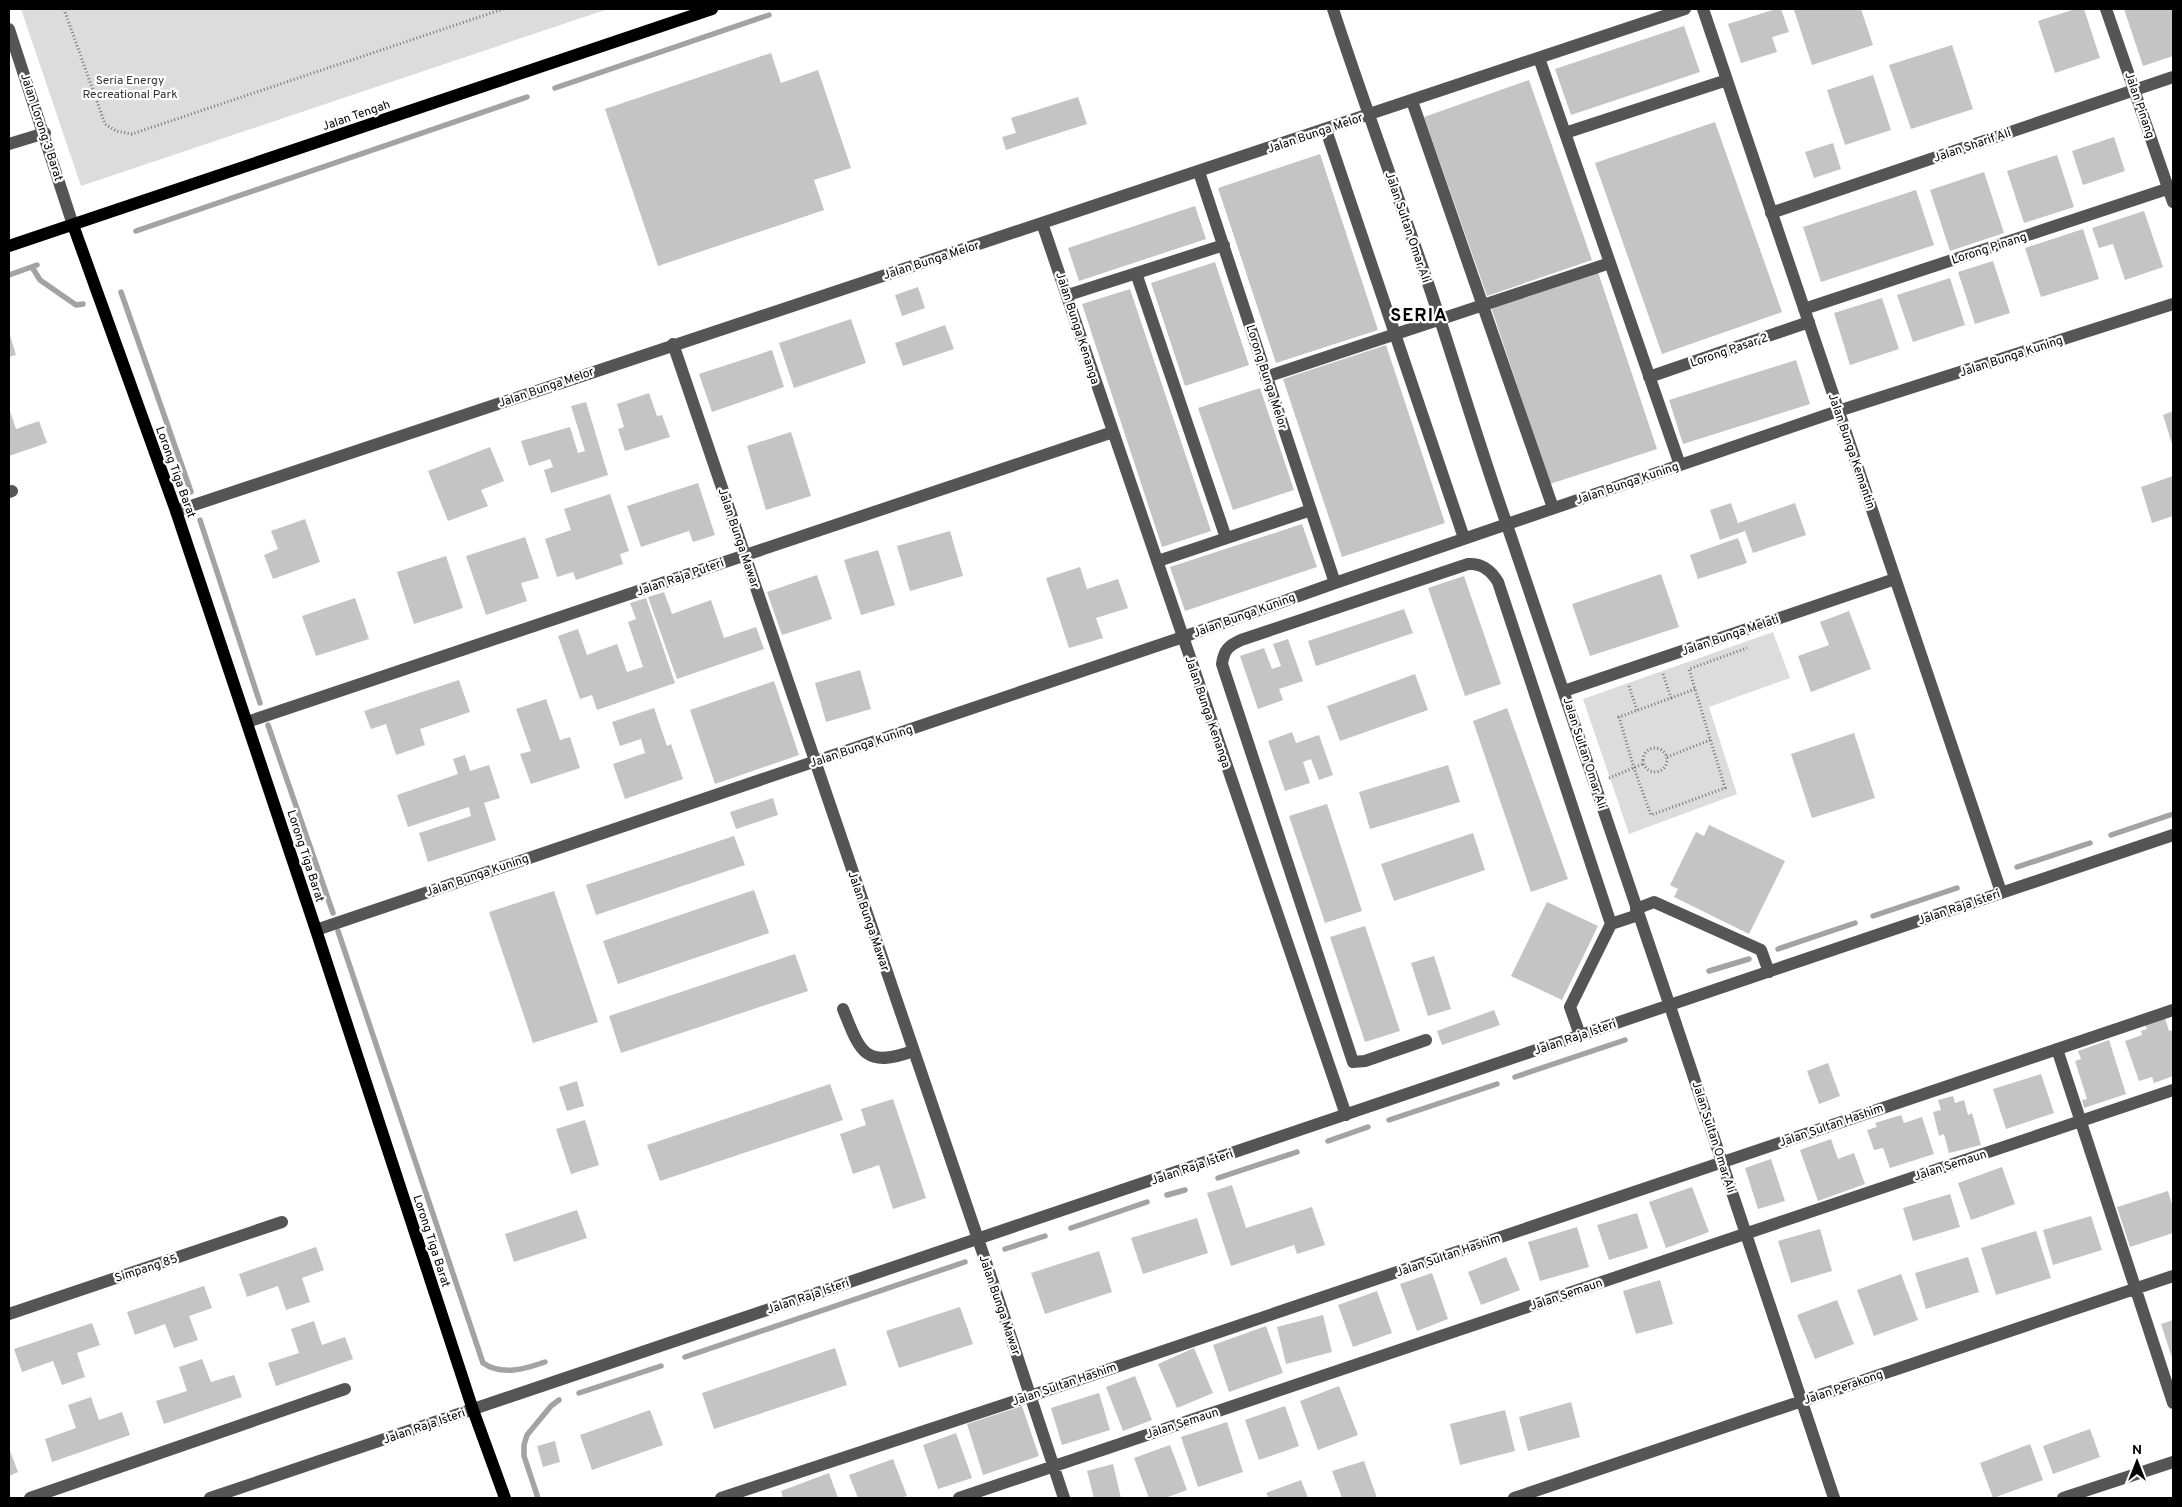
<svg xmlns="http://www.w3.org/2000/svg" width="2182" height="1507" font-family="Overpass,sans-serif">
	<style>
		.green { fill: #dcdcdc }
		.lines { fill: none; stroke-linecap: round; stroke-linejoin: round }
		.stream { stroke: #a3a3a3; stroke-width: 5.5 }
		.building { fill: #c4c4c4 }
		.path { stroke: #777; stroke-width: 3; stroke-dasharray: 1 2.5; stroke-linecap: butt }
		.minor { stroke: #555; stroke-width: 12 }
		.major { stroke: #000; stroke-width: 12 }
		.labels { text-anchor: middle; stroke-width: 4.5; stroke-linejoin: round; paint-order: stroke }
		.park-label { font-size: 12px; fill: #333; stroke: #fff }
		.street-label { font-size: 12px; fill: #000; stroke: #fff }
		.district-label { font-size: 18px; font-weight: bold; letter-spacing: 1px; fill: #000; stroke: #fff }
	</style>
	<rect width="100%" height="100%" fill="#fff"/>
	<path class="green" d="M 21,9 L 608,9 L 81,186 Z
		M 1773,632 L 1790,678 L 1709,707 L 1737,794 L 1629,834 L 1583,699 Z"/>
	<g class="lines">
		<path class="stream" d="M 555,88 L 769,15
			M 136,231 L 527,97
			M 32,267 L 40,280 L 76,305 L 83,304
			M 9,275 L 37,265
			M 121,292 L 191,492
			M 200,520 L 260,703
			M 268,725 L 333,913
			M 2111,835 L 2173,814
			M 2017,867 L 2090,843
			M 1873,916 L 1957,888
			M 338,931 L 483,1363 C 502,1376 525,1369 545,1362
			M 1778,949 L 1855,923
			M 1709,971 L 1749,959
			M 1515,1077 L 1625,1040
			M 1389,1120 L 1497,1084
			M 1328,1141 L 1368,1127
			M 1218,1178 L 1297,1152
			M 1167,1195 L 1185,1190
			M 1071,1228 L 1147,1202
			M 1005,1249 L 1045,1236
			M 685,1357 L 965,1262
			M 579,1393 L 661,1366
			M 538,1498 L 524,1456 L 524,1445 L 527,1435 L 551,1406 L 559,1400"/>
	</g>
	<path class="building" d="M 1776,9 L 1781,9 L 1789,32 L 1772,37 L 1777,52 L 1741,63 L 1728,24 Z
		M 1798,9 L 1861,9 L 1873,45 L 1812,65 L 1794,10 Z
		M 2075,9 L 2084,9 L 2100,58 L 2055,73 L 2038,21 Z
		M 2124,9 L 2173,9 L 2173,56 L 2143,66 Z
		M 1684,26 L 1700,72 L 1571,115 L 1555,69 Z
		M 1952,45 L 1973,109 L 1911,129 L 1889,65 Z
		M 771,53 L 781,83 L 818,70 L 851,168 L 814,180 L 824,210 L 658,266 L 605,109 Z
		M 1873,75 L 1891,130 L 1845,145 L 1827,90 Z
		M 1529,80 L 1592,260 L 1487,296 L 1424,117 Z
		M 1078,97 L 1087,124 L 1006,150 L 1002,137 L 1016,133 L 1011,118 Z
		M 1715,122 L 1782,312 L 1662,354 L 1595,163 Z
		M 2114,137 L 2125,171 L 2083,185 L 2072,151 Z
		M 1833,143 L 1841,169 L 1814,178 L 1805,152 Z
		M 1320,154 L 1378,330 L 1276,363 L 1218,188 Z
		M 2057,155 L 2074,207 L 2024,223 L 2007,171 Z
		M 1984,172 L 2004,233 L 1950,251 L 1930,190 Z
		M 1916,190 L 1934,245 L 1821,282 L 1803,227 Z
		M 1195,206 L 1206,239 L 1079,281 L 1068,248 Z
		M 2144,211 L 2163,267 L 2125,280 L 2113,244 L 2099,248 L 2092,228 Z
		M 2083,229 L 2099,279 L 2041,297 L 2025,248 Z
		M 1993,261 L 2010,313 L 1975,324 L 1958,272 Z
		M 1215,262 L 1249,365 L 1185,386 L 1151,283 Z
		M 1598,272 L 1657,449 L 1550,484 L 1491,307 Z
		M 1950,278 L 1965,325 L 1913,342 L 1897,295 Z
		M 918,287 L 925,308 L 902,316 L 895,295 Z
		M 1130,289 L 1211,531 L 1162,547 L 1082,304 Z
		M 1882,298 L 1899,349 L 1850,365 L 1834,313 Z
		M 851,319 L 866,363 L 794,388 L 779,343 Z
		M 945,325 L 954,349 L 903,366 L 895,343 Z
		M 9,332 L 16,355 L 9,357 Z
		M 1386,345 L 1445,523 L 1342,557 L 1283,379 Z
		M 772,350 L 784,387 L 712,412 L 699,374 Z
		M 1796,360 L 1810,404 L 1683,444 L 1669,400 Z
		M 1260,388 L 1294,490 L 1233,510 L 1198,408 Z
		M 649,393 L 657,416 L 662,415 L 670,437 L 625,451 L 618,429 L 624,427 L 617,404 Z
		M 586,402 L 608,475 L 551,493 L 544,470 L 553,467 L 550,459 L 529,466 L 521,441 L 570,427 L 578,453 L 585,451 L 571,406 Z
		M 9,408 L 16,429 L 39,421 L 47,443 L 9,456 Z
		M 2173,411 L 2173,447 L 2163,415 Z
		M 791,432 L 811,496 L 766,510 L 747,446 Z
		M 490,447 L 504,481 L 481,490 L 488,506 L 448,521 L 428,471 Z
		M 2173,476 L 2173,516 L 2152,523 L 2141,487 Z
		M 698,483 L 715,535 L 693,542 L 689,531 L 641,547 L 627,506 Z
		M 610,494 L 629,551 L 620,554 L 623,564 L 576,580 L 573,572 L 557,577 L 545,539 L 571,530 L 564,509 Z
		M 1731,503 L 1738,523 L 1795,503 L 1806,535 L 1753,553 L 1745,531 L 1720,540 L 1710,510 Z
		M 305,519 L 320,562 L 273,579 L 264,555 L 278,549 L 271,531 Z
		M 1302,524 L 1317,567 L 1185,611 L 1170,567 Z
		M 950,531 L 963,576 L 910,591 L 897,546 Z
		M 525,537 L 539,578 L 521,583 L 527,601 L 486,615 L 466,556 Z
		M 1738,538 L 1747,563 L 1698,579 L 1690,555 Z
		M 878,550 L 895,605 L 861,615 L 844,560 Z
		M 446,556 L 463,608 L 414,624 L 397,572 Z
		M 1080,567 L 1087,589 L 1118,579 L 1128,608 L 1096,618 L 1103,638 L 1069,648 L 1046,578 Z
		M 1661,574 L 1679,627 L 1590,656 L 1572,604 Z
		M 817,575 L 832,619 L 782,635 L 767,592 Z
		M 1464,576 L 1501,684 L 1465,696 L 1428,588 Z
		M 664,592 L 672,614 L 711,600 L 724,638 L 756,627 L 764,649 L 677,679 L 648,597 Z
		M 355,598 L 369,639 L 316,656 L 302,616 Z
		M 646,598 L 675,683 L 597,710 L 592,695 L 580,699 L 558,636 L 578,629 L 587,655 L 617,644 L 627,672 L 643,667 L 628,622 L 636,619 L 630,603 Z
		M 1404,609 L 1413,633 L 1316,666 L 1308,641 Z
		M 1849,611 L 1871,669 L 1811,692 L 1798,656 L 1829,645 L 1820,622 Z
		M 1288,639 L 1303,681 L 1279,689 L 1283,700 L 1258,709 L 1240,656 L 1264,648 L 1272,669 L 1281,666 L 1273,644 Z
		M 860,670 L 871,709 L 826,722 L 815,683 Z
		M 1415,674 L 1428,710 L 1340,741 L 1327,706 Z
		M 459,680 L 470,712 L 420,729 L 425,745 L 396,755 L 386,724 L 371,729 L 364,711 Z
		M 774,681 L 799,755 L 715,784 L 690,710 Z
		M 546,699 L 560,740 L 570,737 L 580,768 L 531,784 L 520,754 L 531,751 L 516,709 Z
		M 654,708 L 667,746 L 671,744 L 683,779 L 625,799 L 613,764 L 645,753 L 641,739 L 620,746 L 612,722 Z
		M 1507,708 L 1568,879 L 1531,892 L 1473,721 Z
		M 1292,732 L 1296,743 L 1319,735 L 1333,775 L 1319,780 L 1311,759 L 1303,762 L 1310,783 L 1285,791 L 1268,741 Z
		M 1854,733 L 1875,798 L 1812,818 L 1791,754 Z
		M 465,755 L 470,771 L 489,765 L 500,798 L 484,803 L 496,840 L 428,862 L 419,833 L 471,816 L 469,807 L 408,827 L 397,795 L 458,774 L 453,759 Z
		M 1448,765 L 1460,802 L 1370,829 L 1359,792 Z
		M 773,798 L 778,815 L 736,829 L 730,812 Z
		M 1327,804 L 1362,911 L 1325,923 L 1289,816 Z
		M 1709,825 L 1785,861 L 1749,934 L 1674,897 L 1678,889 L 1670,885 L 1696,832 L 1704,836 Z
		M 1473,833 L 1485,870 L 1394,901 L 1381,864 Z
		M 734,836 L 745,865 L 596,915 L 586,885 Z
		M 754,890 L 769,933 L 618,984 L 603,941 Z
		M 554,891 L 598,1022 L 533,1043 L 489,912 Z
		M 1547,902 L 1598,926 L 1562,1000 L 1511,976 Z
		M 1365,926 L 1400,1031 L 1365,1042 L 1330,937 Z
		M 795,954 L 808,991 L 621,1053 L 609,1016 Z
		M 1434,956 L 1451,1009 L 1428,1016 L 1411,963 Z
		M 1494,1010 L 1500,1025 L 1442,1045 L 1437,1031 Z
		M 2165,1018 L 2169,1031 L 2173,1030 L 2173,1076 L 2154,1083 L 2152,1077 L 2139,1081 L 2125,1041 L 2142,1035 L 2141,1031 L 2147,1029 L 2145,1024 Z
		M 2109,1040 L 2126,1094 L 2084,1108 L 2082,1100 L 2087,1099 L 2075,1061 L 2081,1059 L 2078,1051 Z
		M 1828,1063 L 1840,1096 L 1819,1104 L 1807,1071 Z
		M 2041,1074 L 2054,1113 L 2006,1129 L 1993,1089 Z
		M 577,1081 L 584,1106 L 567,1111 L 559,1087 Z
		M 830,1084 L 843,1120 L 660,1181 L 647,1145 Z
		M 1953,1096 L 1955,1103 L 1964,1100 L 1968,1115 L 1972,1113 L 1981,1145 L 1949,1153 L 1944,1134 L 1939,1136 L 1933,1112 L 1941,1110 L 1938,1100 Z
		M 893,1099 L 926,1198 L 893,1209 L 879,1165 L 853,1174 L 840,1134 L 866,1125 L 861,1109 Z
		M 1901,1115 L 1904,1123 L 1922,1117 L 1934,1154 L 1890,1168 L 1883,1148 L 1874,1150 L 1867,1130 L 1877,1127 L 1875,1123 Z
		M 585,1120 L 599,1165 L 571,1174 L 556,1129 Z
		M 1831,1139 L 1838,1159 L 1854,1153 L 1865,1184 L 1818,1201 L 1800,1150 Z
		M 1771,1159 L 1785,1201 L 1758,1209 L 1745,1168 Z
		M 2002,1167 L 2015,1204 L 1971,1220 L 1958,1183 Z
		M 1232,1185 L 1246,1228 L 1312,1207 L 1325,1245 L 1297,1254 L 1294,1245 L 1231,1266 L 1207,1193 Z
		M 1692,1187 L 1709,1232 L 1666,1248 L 1649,1202 Z
		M 2168,1191 L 2173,1208 L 2173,1233 L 2130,1247 L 2117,1207 Z
		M 1950,1194 L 1960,1227 L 1913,1241 L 1903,1208 Z
		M 577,1210 L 587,1238 L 514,1262 L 505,1234 Z
		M 1637,1213 L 1648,1248 L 1609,1260 L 1597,1225 Z
		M 2091,1216 L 2102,1250 L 2053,1265 L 2043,1230 Z
		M 1197,1218 L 1208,1253 L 1143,1274 L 1131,1238 Z
		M 1577,1227 L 1589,1267 L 1540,1281 L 1528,1242 Z
		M 1820,1229 L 1832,1271 L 1791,1283 L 1778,1241 Z
		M 2036,1231 L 2051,1278 L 1996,1295 L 1981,1248 Z
		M 316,1247 L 324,1270 L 302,1278 L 310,1302 L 286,1310 L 278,1286 L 247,1297 L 239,1274 Z
		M 1099,1251 L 1112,1292 L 1045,1314 L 1031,1273 Z
		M 1506,1257 L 1520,1290 L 1481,1305 L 1468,1272 Z
		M 1968,1257 L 1979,1292 L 1926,1309 L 1915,1273 Z
		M 1432,1273 L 1448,1319 L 1417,1331 L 1400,1284 Z
		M 1901,1274 L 1918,1320 L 1874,1336 L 1857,1290 Z
		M 1660,1280 L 1673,1324 L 1636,1334 L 1623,1291 Z
		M 204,1286 L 212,1308 L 189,1316 L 198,1340 L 174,1348 L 165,1324 L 135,1335 L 127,1312 Z
		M 1377,1291 L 1392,1333 L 1353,1347 L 1338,1305 Z
		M 1837,1300 L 1854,1344 L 1815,1359 L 1797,1315 Z
		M 960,1307 L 973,1344 L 899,1368 L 886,1331 Z
		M 1323,1315 L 1332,1352 L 1286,1364 L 1277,1327 Z
		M 2173,1320 L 2173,1361 L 2161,1324 Z
		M 314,1321 L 322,1345 L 345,1337 L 353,1359 L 276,1386 L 268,1363 L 299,1353 L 291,1329 Z
		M 92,1323 L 100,1345 L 77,1353 L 85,1377 L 62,1385 L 53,1361 L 22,1372 L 14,1349 Z
		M 1266,1326 L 1283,1373 L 1229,1392 L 1213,1345 Z
		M 835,1348 L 847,1385 L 714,1429 L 702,1393 Z
		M 1194,1348 L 1213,1393 L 1177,1408 L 1158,1364 Z
		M 202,1359 L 211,1382 L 234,1375 L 242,1397 L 164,1424 L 156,1401 L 187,1391 L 179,1367 Z
		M 1135,1376 L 1152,1420 L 1123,1431 L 1106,1387 Z
		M 1339,1386 L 1358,1435 L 1318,1450 L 1300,1401 Z
		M 1099,1393 L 1110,1430 L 1062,1445 L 1051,1408 Z
		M 91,1397 L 99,1420 L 122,1412 L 130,1435 L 52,1462 L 45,1439 L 76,1428 L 68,1405 Z
		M 1571,1402 L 1580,1437 L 1528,1451 L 1519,1417 Z
		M 1022,1406 L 1039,1456 L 983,1475 L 967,1424 Z
		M 1285,1406 L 1299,1446 L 1259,1460 L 1245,1420 Z
		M 650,1410 L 663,1445 L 592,1470 L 580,1435 Z
		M 1505,1410 L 1515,1451 L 1460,1465 L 1450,1424 Z
		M 1227,1422 L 1243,1472 L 1198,1487 L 1181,1437 Z
		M 2090,1429 L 2100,1457 L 2053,1474 L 2043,1446 Z
		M 956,1433 L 972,1478 L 938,1489 L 923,1445 Z
		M 555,1441 L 560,1462 L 543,1467 L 537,1446 Z
		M 2030,1444 L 2043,1480 L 1993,1498 L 1980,1463 Z
		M 1170,1445 L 1187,1490 L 1165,1498 L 1149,1498 L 1134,1458 Z
		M 9,1448 L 18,1472 L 9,1476 Z
		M 893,1459 L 907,1496 L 900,1498 L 858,1498 L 849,1475 Z
		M 1364,1461 L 1377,1498 L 1342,1498 L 1332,1471 Z
		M 1113,1464 L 1121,1498 L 1094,1498 L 1087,1471 Z
		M 829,1473 L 838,1498 L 783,1498 L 781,1491 Z
		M 1301,1480 L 1308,1498 L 1269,1498 L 1266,1493 Z"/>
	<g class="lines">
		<path class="path" d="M 64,9 L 105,124 L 116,131 L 132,134 L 503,9
			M 1663,674 L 1671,698 L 1619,717 L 1634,768 L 1651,815 L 1725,788 L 1689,669 L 1747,648
			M 1629,686 L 1637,710
			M 1671,698 L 1695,689
			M1643 760a12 12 0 1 1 24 0a12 12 0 1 1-24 0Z
			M 1667,757 L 1710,740
			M 1609,778 L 1643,764"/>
		<path class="minor" d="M 1333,9 C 1364,104 1399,198 1431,292 C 1457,370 1480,448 1507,525 C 1618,849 1726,1173 1834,1498
			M 1703,9 L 2001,892
			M 2106,9 L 2173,202
			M 9,29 L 73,225
			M 1539,58 L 1680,465
			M 1412,101 L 1553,508
			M 1326,130 L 1464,538
			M 1565,133 L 1727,80
			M 9,144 L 45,133
			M 1199,172 L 1335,583
			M 1771,213 L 2173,77
			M 1042,223 L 1346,1115
			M 1136,273 L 1226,538
			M 1068,295 L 1224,245
			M 1804,309 L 2173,187
			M 673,344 L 994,1286 L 1064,1498
			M 1266,377 L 1610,263
			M 1649,377 L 1809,322
			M 9,492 L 12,491
			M 176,511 L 1685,9
			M 1158,561 L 1311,510
			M 1564,691 L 1895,579
			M 247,722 L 1113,432
			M 1636,909 L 1654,902 L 1761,950 L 1769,972
			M 1611,924 L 1638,915
			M 316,930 L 1183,637 L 1335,583 L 1838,411 L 2173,304
			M 843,1009 C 860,1051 864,1069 913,1051
			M 1426,1040 L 1365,1061 L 1353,1062 L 1222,664 C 1224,650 1228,646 1241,640 L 1468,564 C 1482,563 1491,570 1498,582 L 1611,924 L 1570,1007 L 1580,1035
			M 2057,1049 L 2173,1403
			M 9,1314 L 282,1222
			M 30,1498 L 345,1389
			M 210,1498 L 2173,835
			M 721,1498 L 1030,1396 L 2173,1010
			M 959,1498 L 2173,1090
			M 1514,1498 L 2173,1276
			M 2063,1498 L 2173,1462"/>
		<path class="major" d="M 73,225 L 176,511 L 316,930 L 473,1410 L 505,1498
			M 9,246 L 712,9"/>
	</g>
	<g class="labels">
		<g class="park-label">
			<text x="130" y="84">Seria Energy<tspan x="130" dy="14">Recreational Park</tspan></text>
		</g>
		<g class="street-label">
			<text transform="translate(2140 105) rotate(71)" y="4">Jalan Pinang</text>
			<text transform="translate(356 115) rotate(-19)" y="4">Jalan Tengah</text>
			<text transform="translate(42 127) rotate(72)" y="4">Jalan Lorong 3 Barat</text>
			<text transform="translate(1315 133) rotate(-19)" y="4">Jalan Bunga Melor</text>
			<text transform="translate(1972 145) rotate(-19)" y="4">Jalan Sharif Ali</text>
			<text transform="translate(1408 227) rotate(71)" y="4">Jalan Sultan Omar Ali</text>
			<text transform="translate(1989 248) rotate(-18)" y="4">Lorong Pinang</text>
			<text transform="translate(931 260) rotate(-18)" y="4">Jalan Bunga Melor</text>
			<text transform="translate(1078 328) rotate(72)" y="4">Jalan Bunga Kenanga</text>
			<text transform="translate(1729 350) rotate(-19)" y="4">Lorong Pasar 2</text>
			<text transform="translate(2011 356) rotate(-18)" y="4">Jalan Bunga Kuning</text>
			<text transform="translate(1267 377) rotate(72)" y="4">Lorong Bunga Melor</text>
			<text transform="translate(546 387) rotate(-19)" y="4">Jalan Bunga Melor</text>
			<text transform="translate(1852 451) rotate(71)" y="4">Jalan Bunga Kemantin</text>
			<text transform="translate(176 472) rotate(70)" y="4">Lorong Tiga Barat</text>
			<text transform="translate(1627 483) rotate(-19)" y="4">Jalan Bunga Kuning</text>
			<text transform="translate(739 538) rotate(71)" y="4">Jalan Bunga Mawar</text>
			<text transform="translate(680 577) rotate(-19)" y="4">Jalan Raja Puteri</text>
			<text transform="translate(1244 615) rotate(-20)" y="4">Jalan Bunga Kuning</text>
			<text transform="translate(1730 635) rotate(-19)" y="4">Jalan Bunga Melati</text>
			<text transform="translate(1208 712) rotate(71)" y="4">Jalan Bunga Kenanga</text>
			<text transform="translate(861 746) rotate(-19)" y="4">Jalan Bunga Kuning</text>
			<text transform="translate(1585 753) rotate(72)" y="4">Jalan Sultan Omar Ali</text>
			<text transform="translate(306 856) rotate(72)" y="4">Lorong Tiga Barat</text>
			<text transform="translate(477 875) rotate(-19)" y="4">Jalan Bunga Kuning</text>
			<text transform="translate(1959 907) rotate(-19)" y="4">Jalan Raja Isteri</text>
			<text transform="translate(869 921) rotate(71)" y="4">Jalan Bunga Mawar</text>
			<text transform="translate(1575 1037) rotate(-19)" y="4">Jalan Raja Isteri</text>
			<text transform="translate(1831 1125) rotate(-19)" y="4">Jalan Sultan Hashim</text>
			<text transform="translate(1714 1137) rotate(72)" y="4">Jalan Sultan Omar Ali</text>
			<text transform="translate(1950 1165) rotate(-18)" y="4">Jalan Semaun</text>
			<text transform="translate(1192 1167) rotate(-19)" y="4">Jalan Raja Isteri</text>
			<text transform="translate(432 1241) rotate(72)" y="4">Lorong Tiga Barat</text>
			<text transform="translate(1448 1255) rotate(-19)" y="4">Jalan Sultan Hashim</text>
			<text transform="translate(146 1268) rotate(-18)" y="4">Simpang 85</text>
			<text transform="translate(1566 1294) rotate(-19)" y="4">Jalan Semaun</text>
			<text transform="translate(808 1296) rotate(-19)" y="4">Jalan Raja Isteri</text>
			<text transform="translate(1000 1305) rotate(71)" y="4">Jalan Bunga Mawar</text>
			<text transform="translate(1064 1384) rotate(-19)" y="4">Jalan Sultan Hashim</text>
			<text transform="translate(1843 1387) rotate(-19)" y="4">Jalan Perakong</text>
			<text transform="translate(1182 1423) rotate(-18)" y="4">Jalan Semaun</text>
			<text transform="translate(424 1426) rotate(-19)" y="4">Jalan Raja Isteri</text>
		</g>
		<g class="district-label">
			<text x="1419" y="321">SERIA</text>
		</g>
	</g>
	<rect width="2182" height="1507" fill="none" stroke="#000000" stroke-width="20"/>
	<g transform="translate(2137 1462)" stroke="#ffffff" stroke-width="4" paint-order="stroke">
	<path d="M0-4L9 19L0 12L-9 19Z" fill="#000000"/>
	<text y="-8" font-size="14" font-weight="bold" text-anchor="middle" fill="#000000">N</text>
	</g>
</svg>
